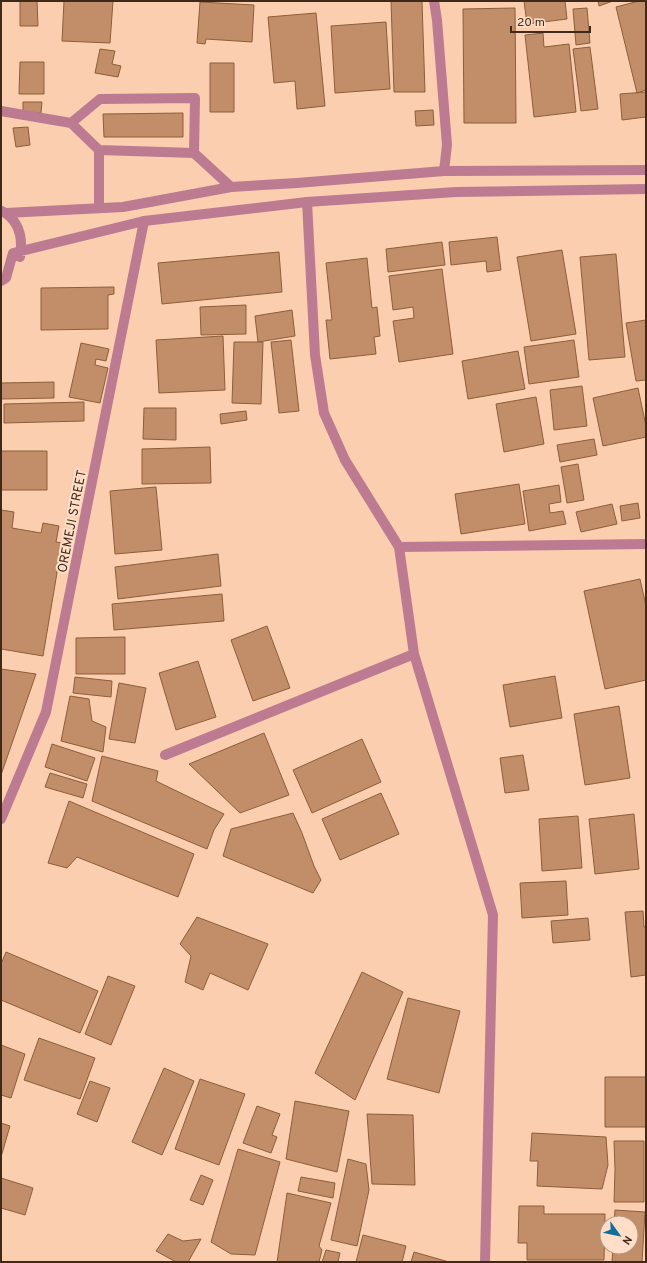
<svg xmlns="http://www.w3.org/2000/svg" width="647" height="1263" font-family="Overpass,sans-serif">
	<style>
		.building { fill: #c18e69; stroke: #8d5e39 }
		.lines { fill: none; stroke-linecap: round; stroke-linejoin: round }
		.service { stroke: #bc7b91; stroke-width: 10 }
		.minor { stroke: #bc7b91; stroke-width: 10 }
		.tertiary { stroke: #bc7b91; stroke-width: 10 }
		.labels { text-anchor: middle; stroke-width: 4; stroke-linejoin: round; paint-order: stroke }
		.street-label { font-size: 13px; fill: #3e291a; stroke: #ffdec7 }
	</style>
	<rect width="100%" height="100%" fill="#faceaf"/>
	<path class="building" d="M 20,1 L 37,1 L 38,26 L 20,26 Z
		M 64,1 L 113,1 L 110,43 L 62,41 Z
		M 391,1 L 422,1 L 425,92 L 394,92 Z
		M 524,1 L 565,1 L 567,19 L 527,24 Z
		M 598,1 L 613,1 L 599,6 Z
		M 639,1 L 646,1 L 646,90 L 637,93 L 616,7 Z
		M 200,2 L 254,5 L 252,42 L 206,39 L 205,44 L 197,43 Z
		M 515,8 L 516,123 L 464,123 L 463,9 Z
		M 587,8 L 590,43 L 576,45 L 573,9 Z
		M 316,13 L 325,106 L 297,109 L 295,81 L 274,83 L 268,17 Z
		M 386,22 L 390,89 L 335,93 L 331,26 Z
		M 543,33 L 544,47 L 569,44 L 576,112 L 534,117 L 525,35 Z
		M 590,47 L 598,109 L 581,111 L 573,49 Z
		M 100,49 L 115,51 L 112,64 L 121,66 L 118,77 L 95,73 Z
		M 20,62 L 44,62 L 44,94 L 19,94 Z
		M 210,63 L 234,63 L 234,112 L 210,112 Z
		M 646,92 L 646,117 L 622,120 L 620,94 Z
		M 23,102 L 42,102 L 41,113 L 23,113 Z
		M 433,110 L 434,125 L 416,126 L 415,111 Z
		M 183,113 L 183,137 L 104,137 L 103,114 Z
		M 28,127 L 30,145 L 16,147 L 13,128 Z
		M 497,237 L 501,270 L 487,272 L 486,261 L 451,265 L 449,242 Z
		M 442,242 L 445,265 L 388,272 L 386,249 Z
		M 562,250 L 576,334 L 531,341 L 517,257 Z
		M 279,252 L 282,292 L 162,304 L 158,263 Z
		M 616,254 L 625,357 L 589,360 L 580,257 Z
		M 367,258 L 372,308 L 377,307 L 380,336 L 374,337 L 376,354 L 330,359 L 326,320 L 332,320 L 326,263 Z
		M 442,269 L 453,354 L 399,362 L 393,321 L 414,318 L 413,307 L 393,310 L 389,276 Z
		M 114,287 L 114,294 L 108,295 L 108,329 L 41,330 L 41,288 Z
		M 246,305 L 246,334 L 201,335 L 200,307 Z
		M 292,310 L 295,336 L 258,342 L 255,316 Z
		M 646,320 L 646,380 L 636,381 L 626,323 Z
		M 223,336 L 225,390 L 159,393 L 156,340 Z
		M 291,340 L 299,411 L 279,413 L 271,342 Z
		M 574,340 L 579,377 L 529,384 L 524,347 Z
		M 234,342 L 263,342 L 261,404 L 232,403 Z
		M 81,343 L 109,349 L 106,361 L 96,359 L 95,365 L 108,368 L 100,403 L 69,397 Z
		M 518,351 L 525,389 L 468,399 L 462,361 Z
		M 54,382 L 54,398 L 1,399 L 1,383 Z
		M 582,386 L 587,426 L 554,430 L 550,390 Z
		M 638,388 L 646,426 L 646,437 L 603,446 L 593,398 Z
		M 536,397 L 544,444 L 504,452 L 496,404 Z
		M 84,402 L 84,421 L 4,423 L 4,404 Z
		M 144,408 L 176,408 L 176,440 L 143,439 Z
		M 246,411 L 247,420 L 221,424 L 220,414 Z
		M 594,439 L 597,455 L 560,462 L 557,445 Z
		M 210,447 L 211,483 L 142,484 L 142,449 Z
		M 1,451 L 47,451 L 47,490 L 1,490 Z
		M 578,464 L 584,500 L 567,503 L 561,467 Z
		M 519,484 L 525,524 L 461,534 L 455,494 Z
		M 559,485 L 561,502 L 549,504 L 550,513 L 563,511 L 566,524 L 529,531 L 523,491 Z
		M 156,487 L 162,550 L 115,554 L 110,491 Z
		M 638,503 L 640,518 L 622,521 L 620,506 Z
		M 612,504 L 617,524 L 581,532 L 576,512 Z
		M 1,510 L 14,512 L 12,528 L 41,533 L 43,523 L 59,526 L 56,542 L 62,543 L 43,656 L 1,649 Z
		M 218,554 L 221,586 L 118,599 L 115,567 Z
		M 640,579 L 646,606 L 646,680 L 605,689 L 584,591 Z
		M 222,594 L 224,621 L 114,630 L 112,604 Z
		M 267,626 L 290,688 L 253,701 L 231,640 Z
		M 125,637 L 125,674 L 76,674 L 76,638 Z
		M 198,661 L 216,717 L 176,730 L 159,673 Z
		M 1,669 L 36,674 L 1,775 Z
		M 555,676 L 562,718 L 510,727 L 503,685 Z
		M 75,677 L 112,681 L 111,697 L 73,693 Z
		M 119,683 L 146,688 L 135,743 L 109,739 Z
		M 70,696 L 89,699 L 92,721 L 106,727 L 103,752 L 61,741 Z
		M 619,706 L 630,778 L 585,785 L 574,714 Z
		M 264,733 L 289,795 L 240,813 L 189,764 Z
		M 362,739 L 381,782 L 312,813 L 293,770 Z
		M 52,744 L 95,758 L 87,781 L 45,767 Z
		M 523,755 L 529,790 L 505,793 L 500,758 Z
		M 102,756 L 158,771 L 156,781 L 224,814 L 214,830 L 207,849 L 92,801 Z
		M 50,773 L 87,784 L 83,798 L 45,787 Z
		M 381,793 L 399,834 L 340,860 L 322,819 Z
		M 69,801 L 194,854 L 178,897 L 77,857 L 67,868 L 48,863 Z
		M 293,813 L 302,833 L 314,866 L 321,880 L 313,893 L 223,856 L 231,829 Z
		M 634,814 L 639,869 L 595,874 L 589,819 Z
		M 578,816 L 582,868 L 542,871 L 539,819 Z
		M 566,881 L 568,915 L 522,918 L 520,883 Z
		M 643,911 L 644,927 L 646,927 L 646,975 L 631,977 L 625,912 Z
		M 197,917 L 268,944 L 248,990 L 210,973 L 203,990 L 185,982 L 191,956 L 180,944 Z
		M 588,918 L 590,940 L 553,943 L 551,921 Z
		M 6,952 L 98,991 L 80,1033 L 1,1000 L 1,964 Z
		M 362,972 L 403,992 L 355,1100 L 315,1073 Z
		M 108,976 L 135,986 L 111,1045 L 85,1034 Z
		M 408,998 L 460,1011 L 439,1093 L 387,1079 Z
		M 39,1038 L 95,1058 L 80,1099 L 24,1080 Z
		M 1,1045 L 25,1054 L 11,1098 L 1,1095 Z
		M 164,1068 L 194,1081 L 162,1155 L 132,1142 Z
		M 605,1077 L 646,1077 L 646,1127 L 605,1127 Z
		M 200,1079 L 245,1094 L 219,1165 L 175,1149 Z
		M 90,1081 L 110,1088 L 97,1122 L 77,1114 Z
		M 295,1101 L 349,1111 L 337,1172 L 286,1159 Z
		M 257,1106 L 280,1114 L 272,1135 L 277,1137 L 271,1153 L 243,1143 Z
		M 367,1114 L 413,1115 L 415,1185 L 372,1184 Z
		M 1,1123 L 10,1126 L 1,1157 Z
		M 532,1133 L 606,1137 L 608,1165 L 602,1189 L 537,1186 L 538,1161 L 530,1161 Z
		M 614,1141 L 644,1141 L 644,1202 L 614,1202 L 615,1170 Z
		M 238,1149 L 280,1162 L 255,1255 L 231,1254 L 211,1242 Z
		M 348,1159 L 366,1164 L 369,1190 L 357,1246 L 331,1240 Z
		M 201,1175 L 213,1180 L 203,1205 L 190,1200 Z
		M 301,1177 L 335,1183 L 333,1198 L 298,1191 Z
		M 1,1178 L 33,1188 L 25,1215 L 1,1208 Z
		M 287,1193 L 331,1203 L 319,1246 L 322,1250 L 319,1262 L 277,1262 Z
		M 519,1206 L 544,1206 L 544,1214 L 605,1214 L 604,1260 L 527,1260 L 527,1243 L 518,1243 Z
		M 615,1210 L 645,1212 L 642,1262 L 612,1262 L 613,1247 L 631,1247 L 631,1223 L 614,1223 Z
		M 168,1234 L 183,1241 L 201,1239 L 188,1262 L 176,1262 L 156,1251 Z
		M 363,1235 L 406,1246 L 402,1262 L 356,1262 Z
		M 326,1250 L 340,1253 L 338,1262 L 322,1262 Z
		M 414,1252 L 449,1262 L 411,1262 Z"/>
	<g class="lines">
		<path class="service" d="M 1,111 L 71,123 L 99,150 L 194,153 L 231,187
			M 71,123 L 100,99 L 195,98 L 194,153
			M 99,150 L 99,208"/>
		<path class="minor" d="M 434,1 L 437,20 L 447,145 L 444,171
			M 307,202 L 315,355 L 324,413 L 345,460 L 399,547 L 414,654 L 493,915 L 485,1262
			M 399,547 L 646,544
			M 165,755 L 414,654
			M 1,819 L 46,712 L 144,221"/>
		<path class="tertiary" d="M 6,213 L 123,207 L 231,187 L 297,183 L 444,171 L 646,170
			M 13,253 L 144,221 L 307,202 L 456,192 L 646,189
			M 1,281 L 6,278 L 13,253 L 20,257 C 23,239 20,221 2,211"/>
	</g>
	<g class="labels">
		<g class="street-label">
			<text transform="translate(71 521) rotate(-79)" y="5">OREMEJI STREET</text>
		</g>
	</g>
	<rect width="647" height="1263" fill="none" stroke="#3e291a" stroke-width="4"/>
	<g transform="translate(619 1235) rotate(123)"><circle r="19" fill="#ffdec7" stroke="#b29682"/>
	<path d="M0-3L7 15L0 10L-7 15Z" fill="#116f9e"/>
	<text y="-6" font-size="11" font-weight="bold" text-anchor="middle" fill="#3e291a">N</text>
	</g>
	<path d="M511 26v6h79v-6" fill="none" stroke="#3e291a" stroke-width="2"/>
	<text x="517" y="26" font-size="12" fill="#3e291a" stroke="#ffdec7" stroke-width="3" paint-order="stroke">20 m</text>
</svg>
